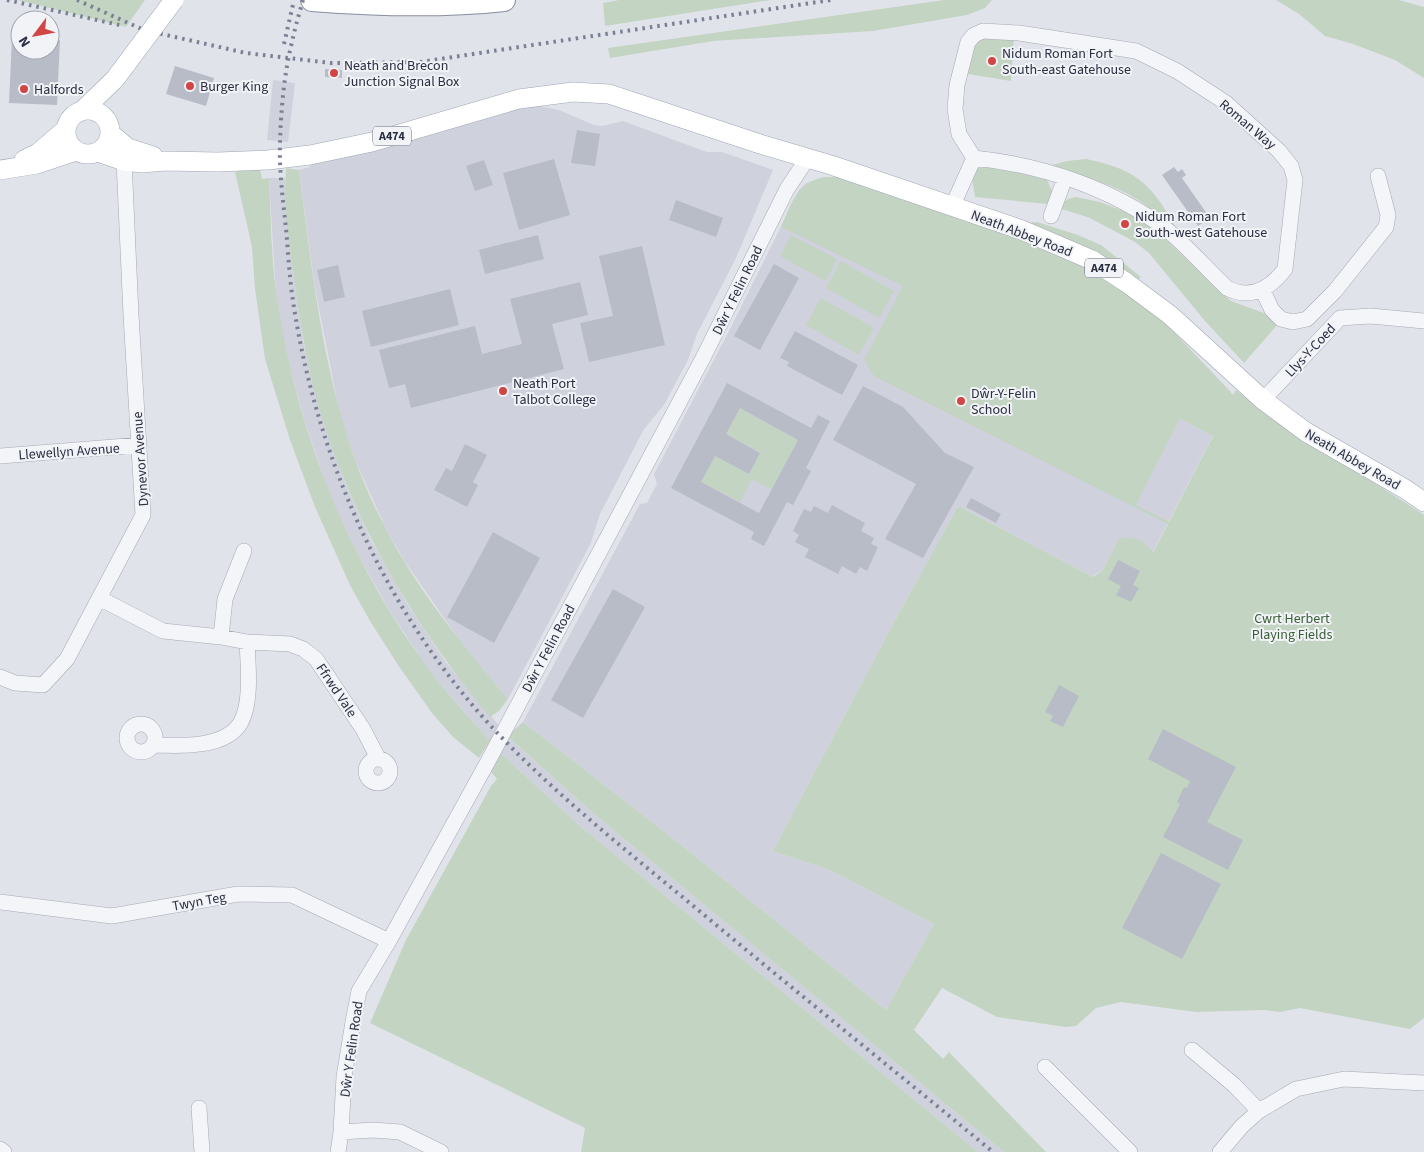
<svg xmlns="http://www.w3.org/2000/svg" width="1424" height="1152" font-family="'Source Sans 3',sans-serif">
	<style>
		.built { fill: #cfd2dc }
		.green { fill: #c4d4c2; fill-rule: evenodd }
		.building { fill: #b8bcc7; fill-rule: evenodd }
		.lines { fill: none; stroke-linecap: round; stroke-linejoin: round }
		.minor-casing { stroke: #a6a9b4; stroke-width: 16 }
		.major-casing { stroke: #a0a6b6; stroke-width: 20 }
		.highway-casing { stroke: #888ea1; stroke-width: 24 }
		.minor { stroke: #f4f5f8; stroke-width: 15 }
		.major { stroke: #fff; stroke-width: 19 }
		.highway { stroke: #fff; stroke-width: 22 }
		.rail { stroke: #7a8094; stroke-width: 4; stroke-dasharray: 2.5 5; stroke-linecap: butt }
		.major-bridge-casing { stroke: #a0a6b6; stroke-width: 20; stroke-linecap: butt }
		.major-bridge { stroke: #fff; stroke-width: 19 }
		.poi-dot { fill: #d04645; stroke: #f1f3f7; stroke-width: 2 }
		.labels { text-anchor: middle; stroke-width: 4; stroke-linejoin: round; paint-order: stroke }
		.shield { fill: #f1f3f7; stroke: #656978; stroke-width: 1 }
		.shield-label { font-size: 12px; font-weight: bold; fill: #292e42 }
		.poi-label { font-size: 14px; fill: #292e42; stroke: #f1f3f7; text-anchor: start }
		.street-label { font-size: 14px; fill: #292e42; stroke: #f1f3f7 }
		.park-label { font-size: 14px; fill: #385e36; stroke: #f1f3f7 }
	</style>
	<rect width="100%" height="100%" fill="#e1e3ea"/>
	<path class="built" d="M 273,80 L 295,83 L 288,142 L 267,140 Z
		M 530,104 L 559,110 L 594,125 L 602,126 L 623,121 L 707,152 L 722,152 L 773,170 L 736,258 L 697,334 L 688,360 L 664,405 L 644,429 L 600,514 L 591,543 L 508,699 L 465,648 L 405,562 L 386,529 L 356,462 L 340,416 L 315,288 L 299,170 L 310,167 L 309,163 L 396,145 Z
		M 824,177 L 839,177 L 1018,239 L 1167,325 L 1231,392 L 1228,406 L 1152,554 L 1118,540 L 1103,570 L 1094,575 L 1093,577 L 958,506 L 892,626 L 773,851 L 830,870 L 934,924 L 886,1010 L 666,833 L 523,722 L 640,504 L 647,503 L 657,484 L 654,474 L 731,327 L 799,190 L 806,183 Z
		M 269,178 L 285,178 L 290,251 L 304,346 L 322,417 L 346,485 L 371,540 L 408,605 L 445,661 L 511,740 L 593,813 L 1004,1152 L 978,1152 L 580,826 L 498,751 L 430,672 L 391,613 L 354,548 L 328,490 L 305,422 L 285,349 L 276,296 Z"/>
	<path class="green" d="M 18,0 L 145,0 L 126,27 Z
		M 619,0 L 771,0 L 605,26 L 603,3 Z
		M 944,0 L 992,0 L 985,8 L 967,15 L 873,31 L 713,41 L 610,58 L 608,48 Z
		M 1276,0 L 1399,0 L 1424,7 L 1424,78 L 1395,60 L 1353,44 L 1325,36 L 1299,14 Z
		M 1014,37 L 1011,81 L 968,74 C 970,65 971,42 982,38 C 989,36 1006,38 1014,37 Z
		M 1086,159 C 1139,169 1155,188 1179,234 C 1161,217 1142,200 1120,190 C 1096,179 1070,174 1045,167 L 1067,161 Z
		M 987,164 L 1042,177 L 1047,180 L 1054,195 L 1048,204 L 975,197 C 973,181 967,169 987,164 Z
		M 286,168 L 299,170 C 315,292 327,419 386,529 C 418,591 463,645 508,699 L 499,711 L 490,717 C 416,628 357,529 322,418 C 309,376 301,330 295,285 C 289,247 283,206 286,168 Z
		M 244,169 L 260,169 L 262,179 L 269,178 C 271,218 271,259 277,298 C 297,433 349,563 431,672 C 449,696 470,718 490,741 L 479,758 L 453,737 L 432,713 L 398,665 L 370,621 L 350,585 L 315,507 L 290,440 L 265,359 L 255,289 L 252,247 L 235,172 Z
		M 824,177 L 839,177 L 1018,239 L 1073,261 L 1117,285 L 1167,325 L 1233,395 L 1236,390 L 1263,411 L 1424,515 L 1424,1018 L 1410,1029 L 1300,1008 L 1280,1012 L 1264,1010 L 1196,1012 L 1121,1002 L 1096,1008 L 1076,1026 L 1066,1027 L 997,1017 L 942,988 L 914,1030 L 943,1059 L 949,1052 L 1046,1152 L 1004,1152 L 593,813 L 507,736 L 523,722 L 666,833 L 886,1010 L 934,924 L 830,870 L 773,851 L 892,626 L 958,506 L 1093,577 L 1103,570 L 1118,540 C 1130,533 1148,542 1153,553 L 1168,524 L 874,376 L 864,360 L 903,286 L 781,227 C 792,203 795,184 824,177 ZM 1180,418 L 1213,436 L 1169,522 L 1136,505 Z
		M 1076,197 L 1100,202 L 1136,216 L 1162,236 L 1231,301 L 1264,313 L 1278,324 L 1244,363 L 1205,321 L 1149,253 L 1135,242 L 1090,218 L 1062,209 L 1061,205 L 1068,199 Z
		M 1037,222 L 1078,235 L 1101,245 L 1141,277 L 1139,279 L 1096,254 L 1027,223 Z
		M 791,235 L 837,259 L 826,281 L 780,256 Z
		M 841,261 L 894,291 L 879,318 L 826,288 Z
		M 821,298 L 874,328 L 859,355 L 806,325 Z
		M 740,408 L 798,440 L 772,490 L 752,479 L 740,502 L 701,482 L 715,456 L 749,474 L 760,452 L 726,434 Z
		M 498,751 L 580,826 L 978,1152 L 581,1152 L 585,1128 L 370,1023 L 406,940 L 491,786 L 497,779 L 487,767 Z"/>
	<path class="building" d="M 12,38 L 20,38 L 20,50 L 50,50 L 50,40 L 60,40 L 57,105 L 9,103 Z
		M 175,66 L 214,78 L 206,106 L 166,94 Z
		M 325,69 L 342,70 L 342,78 L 325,77 Z
		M 577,130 L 600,134 L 595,166 L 571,163 Z
		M 554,159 L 570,215 L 519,230 L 503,173 Z
		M 484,160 L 493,185 L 475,191 L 466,166 Z
		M 1174,167 L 1178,172 L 1182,169 L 1186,175 L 1182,178 L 1210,218 L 1198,226 L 1162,175 Z
		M 676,200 L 723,218 L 716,237 L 669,220 Z
		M 538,235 L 544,259 L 485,274 L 479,250 Z
		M 642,246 L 665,345 L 589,362 L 580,323 L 613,316 L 599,256 Z
		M 774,264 L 799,278 L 760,350 L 734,336 Z
		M 338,265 L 345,297 L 324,302 L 317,270 Z
		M 580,282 L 588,315 L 552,324 L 564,369 L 411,408 L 405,384 L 389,388 L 379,350 L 475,326 L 482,354 L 522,344 L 510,299 Z
		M 450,289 L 459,325 L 371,347 L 362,311 Z
		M 795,331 L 858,365 L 842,395 L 787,366 L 789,362 L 780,358 Z
		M 727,383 L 811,428 L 818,415 L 830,421 L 806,468 L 811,471 L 793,505 L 787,502 L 764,546 L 751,539 L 754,532 L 671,488 ZM 740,408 L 798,440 L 759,513 L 701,482 L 715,456 L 749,474 L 760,453 L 726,434 Z
		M 863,386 L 903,407 L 945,453 L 974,467 L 923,558 L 885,539 L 916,484 L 833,440 Z
		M 465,444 L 487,455 L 473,482 L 478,485 L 467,507 L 434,490 L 446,468 L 452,471 Z
		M 971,498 L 1001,514 L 996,523 L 966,507 Z
		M 832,505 L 865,523 L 861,531 L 874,538 L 871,544 L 878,547 L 867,571 L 860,567 L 856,574 L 842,566 L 838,574 L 805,557 L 809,549 L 795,542 L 799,535 L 793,531 L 804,509 L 811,512 L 814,506 L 828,513 Z
		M 493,532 L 540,558 L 494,643 L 447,617 Z
		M 1118,560 L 1140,571 L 1133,585 L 1139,588 L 1131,602 L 1116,595 L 1121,586 L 1108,579 Z
		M 613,589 L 645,607 L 583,718 L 551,700 Z
		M 1059,685 L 1079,696 L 1063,727 L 1050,721 L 1053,716 L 1045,712 Z
		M 1163,729 L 1236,767 L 1207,822 L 1243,840 L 1228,870 L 1163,837 L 1180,804 L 1177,802 L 1184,787 L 1187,788 L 1190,781 L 1148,759 Z
		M 1161,853 L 1221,884 L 1182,959 L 1122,928 Z"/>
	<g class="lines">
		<defs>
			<path id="minor" d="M 983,31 L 1019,33 L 1136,51 L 1177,71 L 1226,103 L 1279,151 L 1291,166 L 1295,180 L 1285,269 C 1270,289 1250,300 1227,288 C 1208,270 1186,245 1166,229 C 1111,188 1042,165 974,158 L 959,134 L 955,109 L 957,85 L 968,42 L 974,35 Z
				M 952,207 L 974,158
				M 1051,216 L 1065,178
				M 1262,289 L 1272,310 L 1281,319 L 1293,322 L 1307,319 L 1335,291 L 1386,227 L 1388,215 L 1378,176
				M 1263,400 L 1340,318 L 1371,316 L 1424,321
				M 0,456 L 139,445
				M 99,598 L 163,631 L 221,637 L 247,642 L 290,644 L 303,649 L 316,659 L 363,729 L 378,758
				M 221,637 L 225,599 L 244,551
				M 0,677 L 15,683 L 43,685 L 67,659 L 143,515 L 131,315 L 124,161
				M127 738a14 14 0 1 1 28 0a14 14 0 1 1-28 0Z
				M 153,745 C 178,746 226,749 241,722 C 252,702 248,664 247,642
				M366 771a12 12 0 1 1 24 0a12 12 0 1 1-24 0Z
				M 0,902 L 112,916 L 238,894 L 292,895 L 389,941
				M 1192,1050 L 1234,1085 L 1259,1111
				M 1045,1067 L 1130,1152
				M 199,1108 L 202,1152
				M 341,1132 L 373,1130 L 400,1132 L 441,1152
				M 0,1149 L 4,1152
				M 338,1152 L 341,1132 L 344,1077 L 354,1016 L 359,991 L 389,941 L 486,765 L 703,358 L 787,189 L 807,159
				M 1220,1152 L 1242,1126 L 1259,1111 L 1296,1089 L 1344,1079 L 1424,1083"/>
			<path id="major" d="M66 132a22 22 0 1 1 44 0a22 22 0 1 1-44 0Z
				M 82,111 L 115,79
				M 111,134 L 128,148 L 153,156
				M 98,152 L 124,161 L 142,163 L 165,161 L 218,162 L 268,160 L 310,155 L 372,142 L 519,99 L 573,92 L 609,94 L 760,144 L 831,165 L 1022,230 L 1092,260 L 1127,283 L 1170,315 L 1263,400 L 1306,432 L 1405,489 L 1424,502
				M 24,160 L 38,153 L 66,129
				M 0,170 L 37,164 L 76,151"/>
			<path id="highway" d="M 312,0 C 376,5 440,7 504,0"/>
		</defs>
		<use href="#minor" class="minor-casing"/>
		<use href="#major" class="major-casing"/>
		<use href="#highway" class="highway-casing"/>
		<use href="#minor" class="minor"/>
		<use href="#major" class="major"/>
		<use href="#highway" class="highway"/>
		<path class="rail" d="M 7,0 L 124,26
			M 77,0 L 144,30 L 246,53 L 331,63 L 420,62 L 831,0
			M 303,0 C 299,14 295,28 292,42 C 284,74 281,110 280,142 C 279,171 283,200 286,229 C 288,250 289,272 292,294 C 315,459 389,623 507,743 C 566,803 632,855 697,909 C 795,991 895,1071 993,1152
			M 284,44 L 294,0"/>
		<defs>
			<path id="major-bridge" d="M 115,79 L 174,0"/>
		</defs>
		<use href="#major-bridge" class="major-bridge-casing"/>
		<use href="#major-bridge" class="major-bridge"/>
	</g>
	<g class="poi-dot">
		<circle cx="992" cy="61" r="5"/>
		<circle cx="334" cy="73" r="5"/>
		<circle cx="190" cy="86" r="5"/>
		<circle cx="24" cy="89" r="5"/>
		<circle cx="1125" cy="224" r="5"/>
		<circle cx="503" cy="391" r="5"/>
		<circle cx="961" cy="401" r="5"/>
	</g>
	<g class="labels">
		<g class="shield">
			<rect x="373" y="126.5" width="38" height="19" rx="4"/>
			<rect x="1085" y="258.5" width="38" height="19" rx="4"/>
		</g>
		<g class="shield-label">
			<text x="392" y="140">A474</text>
			<text x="1104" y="272">A474</text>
		</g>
		<g class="poi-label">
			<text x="1002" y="58">Nidum Roman Fort<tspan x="1002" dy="16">South-east Gatehouse</tspan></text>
			<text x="344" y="70">Neath and Brecon<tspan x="344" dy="16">Junction Signal Box</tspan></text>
			<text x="200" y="91">Burger King</text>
			<text x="34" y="94">Halfords</text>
			<text x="1135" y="221">Nidum Roman Fort<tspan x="1135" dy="16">South-west Gatehouse</tspan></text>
			<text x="513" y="388">Neath Port<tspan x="513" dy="16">Talbot College</tspan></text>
			<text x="971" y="398">Dŵr-Y-Felin<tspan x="971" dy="16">School</tspan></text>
		</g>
		<g class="street-label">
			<text transform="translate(1248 124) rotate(40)" y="5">Roman Way</text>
			<text transform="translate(1022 233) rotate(21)" y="5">Neath Abbey Road</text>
			<text transform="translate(737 290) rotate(-64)" y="5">Dŵr Y Felin Road</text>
			<text transform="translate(1310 350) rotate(-47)" y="5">Llys-Y-Coed</text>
			<text transform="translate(69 451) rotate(-4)" y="5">Llewellyn Avenue</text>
			<text transform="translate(140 459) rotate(-94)" y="5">Dynevor Avenue</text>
			<text transform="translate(1353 459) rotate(30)" y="5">Neath Abbey Road</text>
			<text transform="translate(548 648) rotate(-62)" y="5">Dŵr Y Felin Road</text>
			<text transform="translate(337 690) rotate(56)" y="5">Ffrwd Vale</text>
			<text transform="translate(199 901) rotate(-10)" y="5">Twyn Teg</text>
			<text transform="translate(351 1049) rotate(-82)" y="5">Dŵr Y Felin Road</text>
		</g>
		<g class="park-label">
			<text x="1292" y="623">Cwrt Herbert<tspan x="1292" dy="16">Playing Fields</tspan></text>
		</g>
	</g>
	<g transform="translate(35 35) rotate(238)"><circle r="24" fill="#f1f3f7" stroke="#a1a4af"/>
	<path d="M0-4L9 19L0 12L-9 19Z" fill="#d04645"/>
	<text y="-8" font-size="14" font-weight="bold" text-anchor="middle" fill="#292e42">N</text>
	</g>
</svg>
